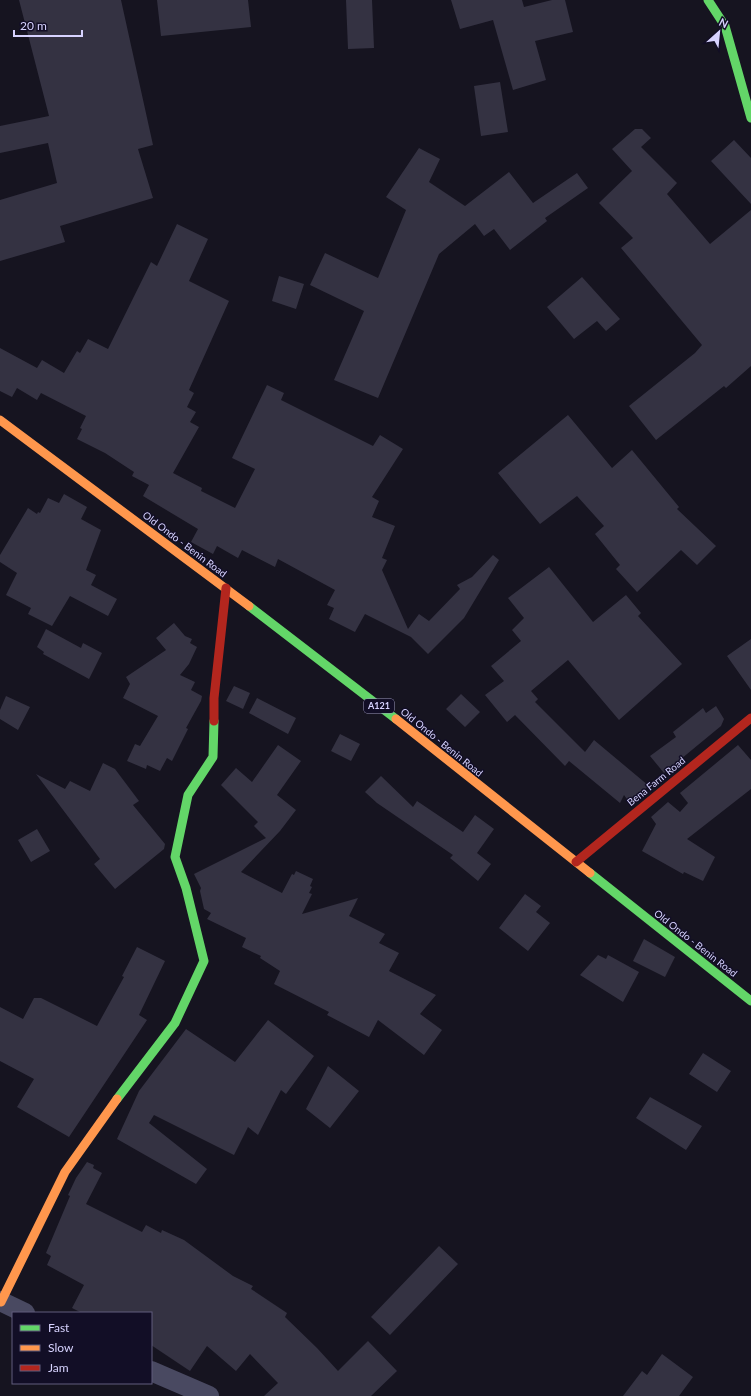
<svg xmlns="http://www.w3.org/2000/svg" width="751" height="1396" font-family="Lato,sans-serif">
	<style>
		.building { fill: #343242 }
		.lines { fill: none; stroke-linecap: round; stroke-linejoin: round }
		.street { stroke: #494961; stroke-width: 20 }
		.fast { stroke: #63d668; stroke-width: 9 }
		.slow { stroke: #ff974d; stroke-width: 9 }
		.jam { stroke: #b3261e; stroke-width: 9 }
		.labels { text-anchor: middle; stroke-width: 3; stroke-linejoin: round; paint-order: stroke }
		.shield { fill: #120e26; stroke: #9c98be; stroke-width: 1 }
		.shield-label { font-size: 9px; font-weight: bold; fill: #d7d3ff }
		.street-label { font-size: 10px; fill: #d7d3ff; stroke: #120e26 }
	</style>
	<rect width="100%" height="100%" fill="#161420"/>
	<path class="building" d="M 19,0 L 121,0 L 153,145 L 138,149 L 153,198 L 60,226 L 65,242 L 0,261 L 0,200 L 57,183 L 48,143 L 0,153 L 0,126 L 49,116 Z
		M 157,0 L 248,0 L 251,27 L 161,36 Z
		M 346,0 L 372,0 L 374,48 L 348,49 Z
		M 451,0 L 522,0 L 524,7 L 552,0 L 565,0 L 573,32 L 535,41 L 546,80 L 513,90 L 493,20 L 460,29 Z
		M 500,82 L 508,132 L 481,136 L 474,86 Z
		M 635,129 L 642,129 L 651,138 L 641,147 L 677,183 L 667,194 L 710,244 L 751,210 L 751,366 L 726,388 L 724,386 L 656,440 L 629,406 L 695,353 L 702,345 L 621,248 L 633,238 L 599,203 L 632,171 L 612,149 Z
		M 734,140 L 751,158 L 751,204 L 711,161 Z
		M 419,148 L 440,159 L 429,182 L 465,206 L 509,172 L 533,203 L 577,173 L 588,188 L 545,218 L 547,221 L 510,250 L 494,229 L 484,236 L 475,224 L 439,254 L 378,398 L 334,380 L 364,311 L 310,285 L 325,253 L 378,278 L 406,210 L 386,197 Z
		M 177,224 L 208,239 L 189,281 L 229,301 L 189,390 L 194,393 L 187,407 L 196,412 L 190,422 L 199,427 L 173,473 L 202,488 L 201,491 L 235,508 L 255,469 L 232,458 L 267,385 L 284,393 L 281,400 L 373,446 L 380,435 L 403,449 L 372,497 L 379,501 L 372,517 L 395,526 L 382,558 L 387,560 L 382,570 L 408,629 L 419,614 L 429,621 L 460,589 L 457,585 L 472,577 L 493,555 L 499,560 L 464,618 L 428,654 L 411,637 L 365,614 L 355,632 L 329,619 L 334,608 L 327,605 L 335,590 L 278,559 L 275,567 L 242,550 L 238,558 L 217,546 L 213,554 L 191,542 L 198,529 L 143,496 L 149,485 L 132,476 L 134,472 L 105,453 L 77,439 L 82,429 L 80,428 L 86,416 L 41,393 L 37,400 L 17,388 L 12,397 L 0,391 L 0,348 L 37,368 L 42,360 L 64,373 L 77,351 L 80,353 L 88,339 L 108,349 L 151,262 L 157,266 Z
		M 279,276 L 304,284 L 296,309 L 272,301 Z
		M 582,277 L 620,319 L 606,331 L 597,321 L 574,339 L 547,307 Z
		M 568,415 L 612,468 L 632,450 L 679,507 L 677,509 L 716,546 L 697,565 L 681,550 L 637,592 L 616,569 L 620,565 L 595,534 L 604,526 L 577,496 L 540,524 L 498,473 Z
		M 64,494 L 87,507 L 81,519 L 101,530 L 86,570 L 96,575 L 91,585 L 117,599 L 108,616 L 70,596 L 52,626 L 28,614 L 31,608 L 6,595 L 17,573 L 0,562 L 0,555 L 28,508 L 37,514 L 38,512 L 40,513 L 48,498 L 59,503 Z
		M 549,567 L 593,622 L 626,595 L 641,613 L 638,616 L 682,664 L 619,720 L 568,660 L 531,691 L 538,699 L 535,702 L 585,752 L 594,740 L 649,786 L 629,802 L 624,795 L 620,803 L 569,761 L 565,766 L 515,715 L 507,722 L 485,695 L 504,681 L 491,666 L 521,641 L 512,630 L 524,618 L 508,598 Z
		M 174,623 L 185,636 L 192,639 L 190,643 L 197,647 L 189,664 L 180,675 L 195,682 L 191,690 L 202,696 L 201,701 L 186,728 L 188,729 L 172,761 L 167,758 L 160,771 L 147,765 L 146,769 L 127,761 L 135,744 L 140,746 L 158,716 L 123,698 L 130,684 L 126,677 L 166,650 L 156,638 Z
		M 46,629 L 81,648 L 83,643 L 102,653 L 89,679 L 43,654 L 44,652 L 37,647 Z
		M 751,639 L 751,690 L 727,656 Z
		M 234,686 L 250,693 L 243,709 L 226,701 Z
		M 461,694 L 480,712 L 465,727 L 446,709 Z
		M 6,696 L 30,707 L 18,730 L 0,719 L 0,710 Z
		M 257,698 L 296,718 L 288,734 L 249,713 Z
		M 716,706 L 724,719 L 721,726 L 664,773 L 650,756 L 676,737 L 673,732 L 703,708 L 706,713 Z
		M 340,734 L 360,744 L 351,761 L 331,751 Z
		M 278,745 L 301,761 L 277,795 L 296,810 L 280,831 L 241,872 L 282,893 L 292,874 L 294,875 L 296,871 L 313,879 L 310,886 L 312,887 L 309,893 L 312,894 L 302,914 L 358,898 L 349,916 L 385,934 L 379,943 L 399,953 L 389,971 L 436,995 L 420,1014 L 442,1030 L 424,1055 L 378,1020 L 369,1037 L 327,1015 L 329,1012 L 274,984 L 280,971 L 260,958 L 261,956 L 242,947 L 246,938 L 207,919 L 211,913 L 204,909 L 200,891 L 201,888 L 194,874 L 266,838 L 254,826 L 258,822 L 221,785 L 236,768 L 252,782 Z
		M 738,745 L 751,760 L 751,789 L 687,839 L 715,857 L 703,881 L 684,872 L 683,874 L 642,851 L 656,824 L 651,817 L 668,802 L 680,812 L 688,803 L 680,793 Z
		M 103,763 L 115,769 L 139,801 L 133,805 L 165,844 L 164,849 L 115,889 L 94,864 L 100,859 L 36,774 L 65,789 L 70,781 L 90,791 Z
		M 381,776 L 413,807 L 417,801 L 463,832 L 475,815 L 494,829 L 477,853 L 491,864 L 478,881 L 450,858 L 453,855 L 377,803 L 365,792 Z
		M 37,829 L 50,851 L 31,862 L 18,840 Z
		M 525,894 L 541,906 L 536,912 L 550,923 L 528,951 L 499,928 Z
		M 644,939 L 675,957 L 665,977 L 633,961 Z
		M 137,947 L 165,961 L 139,1015 L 147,1020 L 69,1137 L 17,1107 L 34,1079 L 0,1061 L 0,1007 L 23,1019 L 34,998 L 41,998 L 97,1026 L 124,977 L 122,976 Z
		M 598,955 L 606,959 L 608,955 L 639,972 L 623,1002 L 580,975 Z
		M 268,1020 L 314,1056 L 286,1094 L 281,1090 L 258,1135 L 248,1127 L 234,1155 L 154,1115 L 149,1123 L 207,1169 L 196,1184 L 117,1139 L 139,1091 L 186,1029 L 235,1062 Z
		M 703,1053 L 731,1071 L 717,1092 L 689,1074 Z
		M 328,1066 L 359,1091 L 330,1128 L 306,1109 Z
		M 650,1097 L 702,1126 L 686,1150 L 636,1118 Z
		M 87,1162 L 94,1165 L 93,1168 L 102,1173 L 86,1204 L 142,1232 L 146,1225 L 161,1233 L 162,1230 L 184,1240 L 233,1276 L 253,1286 L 251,1289 L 287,1313 L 285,1317 L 317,1348 L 338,1371 L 368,1341 L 397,1371 L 371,1396 L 264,1396 L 278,1383 L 250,1354 L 236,1371 L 207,1346 L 190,1371 L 151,1345 L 151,1313 L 82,1313 L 72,1308 L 84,1285 L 47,1265 L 51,1256 L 46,1253 L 70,1196 L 68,1195 L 76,1178 Z
		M 439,1246 L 458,1264 L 390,1335 L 371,1317 Z
		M 662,1354 L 693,1377 L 679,1396 L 623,1396 L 642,1371 L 647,1375 Z"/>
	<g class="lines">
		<path class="street" d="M 0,1301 L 25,1313
			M 151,1371 L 209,1396"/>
		<path class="fast" d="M 708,0 L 725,26 L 751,118
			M 249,606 L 396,719
			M 590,873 L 751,1001
			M 117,1099 L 175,1023 L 204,961 L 186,888 L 175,857 L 188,795 L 213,757 L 214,721"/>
		<path class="slow" d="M 0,420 L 249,606
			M 396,719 L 590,873
			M 1,1302 L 65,1172 L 117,1099"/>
		<path class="jam" d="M 214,721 L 214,698 L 226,588
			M 576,862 L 751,718"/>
	</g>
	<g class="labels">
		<rect class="shield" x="364" y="699" width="30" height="14" rx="3"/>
		<g class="shield-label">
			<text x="379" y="709">A121</text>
		</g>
		<g class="street-label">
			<text transform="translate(185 544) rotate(37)" y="4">Old Ondo - Benin Road</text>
			<text transform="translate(442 742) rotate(39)" y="4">Old Ondo - Benin Road</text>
			<text transform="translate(656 781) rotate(-39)" y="4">Bena Farm Road</text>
			<text transform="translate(696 943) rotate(38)" y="4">Old Ondo - Benin Road</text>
		</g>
	</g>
	<rect x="12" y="1312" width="140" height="72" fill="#120e26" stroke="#615d7d"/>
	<rect x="20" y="1325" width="20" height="6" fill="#63d668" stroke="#615d7d"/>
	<text x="48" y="1332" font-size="12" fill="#d7d3ff">Fast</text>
	<rect x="20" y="1345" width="20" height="6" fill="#ff974d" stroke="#615d7d"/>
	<text x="48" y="1352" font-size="12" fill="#d7d3ff">Slow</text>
	<rect x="20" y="1365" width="20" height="6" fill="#b3261e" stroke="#615d7d"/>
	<text x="48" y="1372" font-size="12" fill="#d7d3ff">Jam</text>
	<g transform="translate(719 32) rotate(27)" stroke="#120e26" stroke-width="3" paint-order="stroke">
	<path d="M0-3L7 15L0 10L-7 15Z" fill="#d7d3ff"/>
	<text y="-6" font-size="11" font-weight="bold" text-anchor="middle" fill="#d7d3ff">N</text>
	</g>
	<path d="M14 30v6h68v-6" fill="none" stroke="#d7d3ff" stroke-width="2"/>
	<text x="20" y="30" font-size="12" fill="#d7d3ff" stroke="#120e26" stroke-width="3" paint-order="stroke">20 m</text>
</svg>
